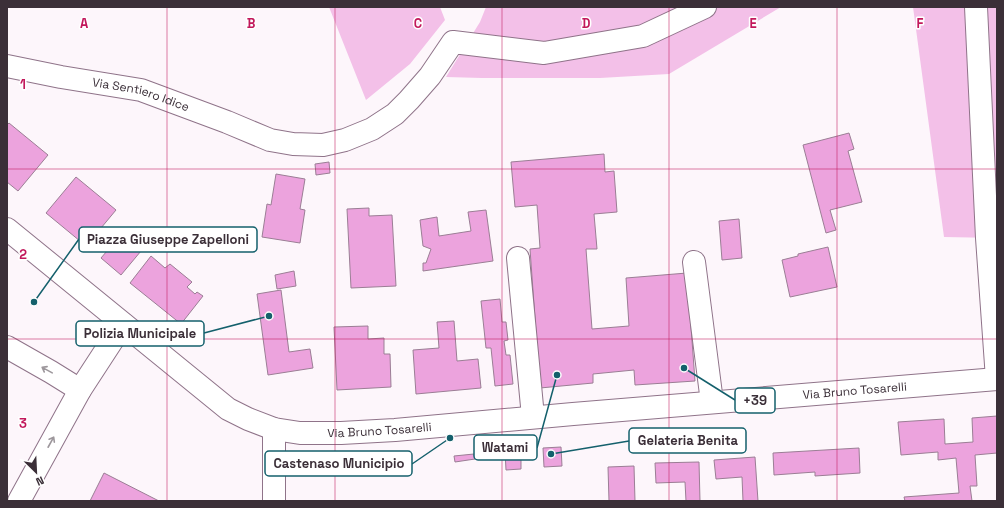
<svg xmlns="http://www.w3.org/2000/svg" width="1004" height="508" font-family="'Space Grotesk',sans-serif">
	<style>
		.green { fill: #f3c0e8 }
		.building { fill: #eca3dd; stroke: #9b7e95 }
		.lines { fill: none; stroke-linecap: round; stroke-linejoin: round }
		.minor-casing { stroke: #8f7389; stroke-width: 24 }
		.minor { stroke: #fff; stroke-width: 22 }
		.oneway { stroke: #9d979c }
		.grid { fill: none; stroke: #c2185b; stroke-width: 1; stroke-opacity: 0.55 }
		.labels { text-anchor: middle; stroke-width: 3; stroke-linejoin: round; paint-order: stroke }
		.street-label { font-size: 12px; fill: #3b2f38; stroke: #fff }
		.grid-label { font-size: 13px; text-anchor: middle; font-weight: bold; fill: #c2185b; stroke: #fff; stroke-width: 3; stroke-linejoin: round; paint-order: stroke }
		.leader { fill: none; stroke: #14606c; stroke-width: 1.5 }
		.callout-dot { fill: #14606c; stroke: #fff; stroke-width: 1.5 }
		.callout { fill: #fff; stroke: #14606c; stroke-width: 1.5 }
		.callout-label { font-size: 13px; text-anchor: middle; font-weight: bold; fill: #3b2f38 }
	</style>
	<rect width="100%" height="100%" fill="#fdf6fb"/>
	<path class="green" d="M 329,7 L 440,7 L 445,20 L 410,64 L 366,100 Z
		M 486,7 L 781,7 L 669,74 L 600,78 L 482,78 L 446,77 L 480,22 Z
		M 913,7 L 997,7 L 997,238 L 944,237 Z"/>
	<path class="building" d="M 9,123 L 48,155 L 18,191 L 7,182 L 7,125 Z
		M 849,133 L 854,149 L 848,151 L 862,202 L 830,210 L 836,230 L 826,233 L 803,145 Z
		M 604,154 L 605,172 L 614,171 L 617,212 L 594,214 L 597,249 L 586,249 L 592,329 L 629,326 L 626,278 L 687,273 L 695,381 L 635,385 L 634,370 L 593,374 L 593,383 L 540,388 L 530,249 L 540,248 L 537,205 L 515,207 L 511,162 Z
		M 329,162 L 330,173 L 316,175 L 315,164 Z
		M 276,174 L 305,179 L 300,209 L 305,210 L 300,243 L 262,237 L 267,204 L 271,205 Z
		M 76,177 L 116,210 L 86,246 L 46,213 Z
		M 369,208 L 369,216 L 392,215 L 396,286 L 351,288 L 347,209 Z
		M 486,210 L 493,261 L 423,271 L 423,263 L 426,263 L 431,249 L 423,246 L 420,220 L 437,217 L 439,236 L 471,231 L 468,212 Z
		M 739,219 L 742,258 L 722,260 L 719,221 Z
		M 136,227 L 151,239 L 121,275 L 101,258 L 113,244 L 118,249 Z
		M 828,247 L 837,287 L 790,297 L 782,260 L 798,256 L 798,254 Z
		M 151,256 L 165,268 L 170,264 L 192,282 L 187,287 L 195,294 L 197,292 L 203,296 L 181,324 L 130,283 Z
		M 294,271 L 296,286 L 277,289 L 275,275 Z
		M 281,290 L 289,352 L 310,349 L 313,368 L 268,375 L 257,294 Z
		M 500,299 L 502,322 L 506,322 L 508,340 L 504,341 L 506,355 L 510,355 L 513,384 L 495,386 L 491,348 L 486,348 L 481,301 Z
		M 454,321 L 457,361 L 478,359 L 481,388 L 416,394 L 413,350 L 439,348 L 437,322 Z
		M 368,326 L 368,339 L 384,338 L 384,354 L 390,354 L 391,387 L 337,390 L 334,327 Z
		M 997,416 L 997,453 L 975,455 L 977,486 L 970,486 L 972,501 L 905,501 L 904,497 L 959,493 L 956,458 L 938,460 L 938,452 L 901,455 L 898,422 L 944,419 L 945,444 L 973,442 L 972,418 Z
		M 561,447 L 562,466 L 544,467 L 543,448 Z
		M 859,448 L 860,473 L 815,476 L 815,472 L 774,475 L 773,453 Z
		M 521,450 L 521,469 L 506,470 L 505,451 Z
		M 474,454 L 475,459 L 455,462 L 454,456 Z
		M 755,457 L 758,501 L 743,501 L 742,477 L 716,479 L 714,460 Z
		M 699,462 L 700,501 L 686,501 L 685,482 L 656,483 L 655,463 Z
		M 634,466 L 635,501 L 609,501 L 608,467 Z
		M 104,473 L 159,501 L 90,501 Z"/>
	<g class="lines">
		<defs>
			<g id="minor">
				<path d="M 976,7 L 987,238 L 997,379"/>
				<path id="s1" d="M 7,66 L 61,77 L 141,90 L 227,122 L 270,140 L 293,144 L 323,145 L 345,140 L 372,129 L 395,114 L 409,100 L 430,76 L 453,42 L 544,53 L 643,36 L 705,7"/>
				<path id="s2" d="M 7,229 L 228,409 L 248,419 L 274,429 L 300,433 L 341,433 L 395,430 L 573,414 L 997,379"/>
				<path d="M 518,258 L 533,417"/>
				<path d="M 694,262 L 712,402"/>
				<path d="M 7,347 L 51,372 L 80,390"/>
				<path d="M 19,501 L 80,390 L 123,324"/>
				<path d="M 274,501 L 274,429"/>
			</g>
		</defs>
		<use href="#minor" class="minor-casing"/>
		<use href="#minor" class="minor"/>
	</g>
	<defs><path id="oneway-shaft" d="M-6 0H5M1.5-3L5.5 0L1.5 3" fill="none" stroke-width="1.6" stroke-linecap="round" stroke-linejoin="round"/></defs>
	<g class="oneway">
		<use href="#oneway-shaft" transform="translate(47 370) rotate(-151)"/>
		<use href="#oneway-shaft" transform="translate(51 442) rotate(-61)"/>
	</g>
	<path class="grid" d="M 167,7 L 167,501M 335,7 L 335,501M 502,7 L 502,501M 669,7 L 669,501M 837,7 L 837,501M 7,169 L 997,169M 7,339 L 997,339"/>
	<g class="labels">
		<g class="street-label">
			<text dy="4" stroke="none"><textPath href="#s1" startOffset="137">Via Sentiero Idice</textPath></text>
			<text dy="4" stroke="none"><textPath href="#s2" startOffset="918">Via Bruno Tosarelli</textPath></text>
			<text dy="4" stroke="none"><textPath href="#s2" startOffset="441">Via Bruno Tosarelli</textPath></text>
		</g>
	</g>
	<g class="grid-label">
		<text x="84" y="28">A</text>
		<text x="251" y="28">B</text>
		<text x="418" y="28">C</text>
		<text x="586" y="28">D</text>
		<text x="753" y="28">E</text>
		<text x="920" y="28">F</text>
		<text x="23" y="89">1</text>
		<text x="23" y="259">2</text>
		<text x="23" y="428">3</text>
	</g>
	<path class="leader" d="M34 302L79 239M269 316L204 333M684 368L735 400M551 454L629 441M557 375L537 448M450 438L412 464"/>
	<g class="callout-dot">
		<circle cx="34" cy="302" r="4"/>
		<circle cx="269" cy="316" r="4"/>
		<circle cx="684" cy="368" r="4"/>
		<circle cx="551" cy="454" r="4"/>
		<circle cx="557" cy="375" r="4"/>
		<circle cx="450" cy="438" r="4"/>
	</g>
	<g class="callout">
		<rect x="79" y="227" width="178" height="25" rx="4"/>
		<rect x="76" y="321" width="128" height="25" rx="4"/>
		<rect x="735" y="388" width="40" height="25" rx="4"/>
		<rect x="629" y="428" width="117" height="25" rx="4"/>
		<rect x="474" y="435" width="63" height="25" rx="4"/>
		<rect x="265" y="451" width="147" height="25" rx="4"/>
	</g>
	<g class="callout-label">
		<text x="168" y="244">Piazza Giuseppe Zapelloni</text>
		<text x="140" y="338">Polizia Municipale</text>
		<text x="755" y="405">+39</text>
		<text x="688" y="445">Gelateria Benita</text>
		<text x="505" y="452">Watami</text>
		<text x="339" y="468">Castenaso Municipio</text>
	</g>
	<rect width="1004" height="508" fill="none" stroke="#3b2f38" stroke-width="16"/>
	<g transform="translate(36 472) rotate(156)" stroke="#ffffff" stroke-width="3" paint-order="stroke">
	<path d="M0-3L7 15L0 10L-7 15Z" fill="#3b2f38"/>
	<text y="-6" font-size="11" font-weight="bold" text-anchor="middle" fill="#3b2f38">N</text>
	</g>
</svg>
